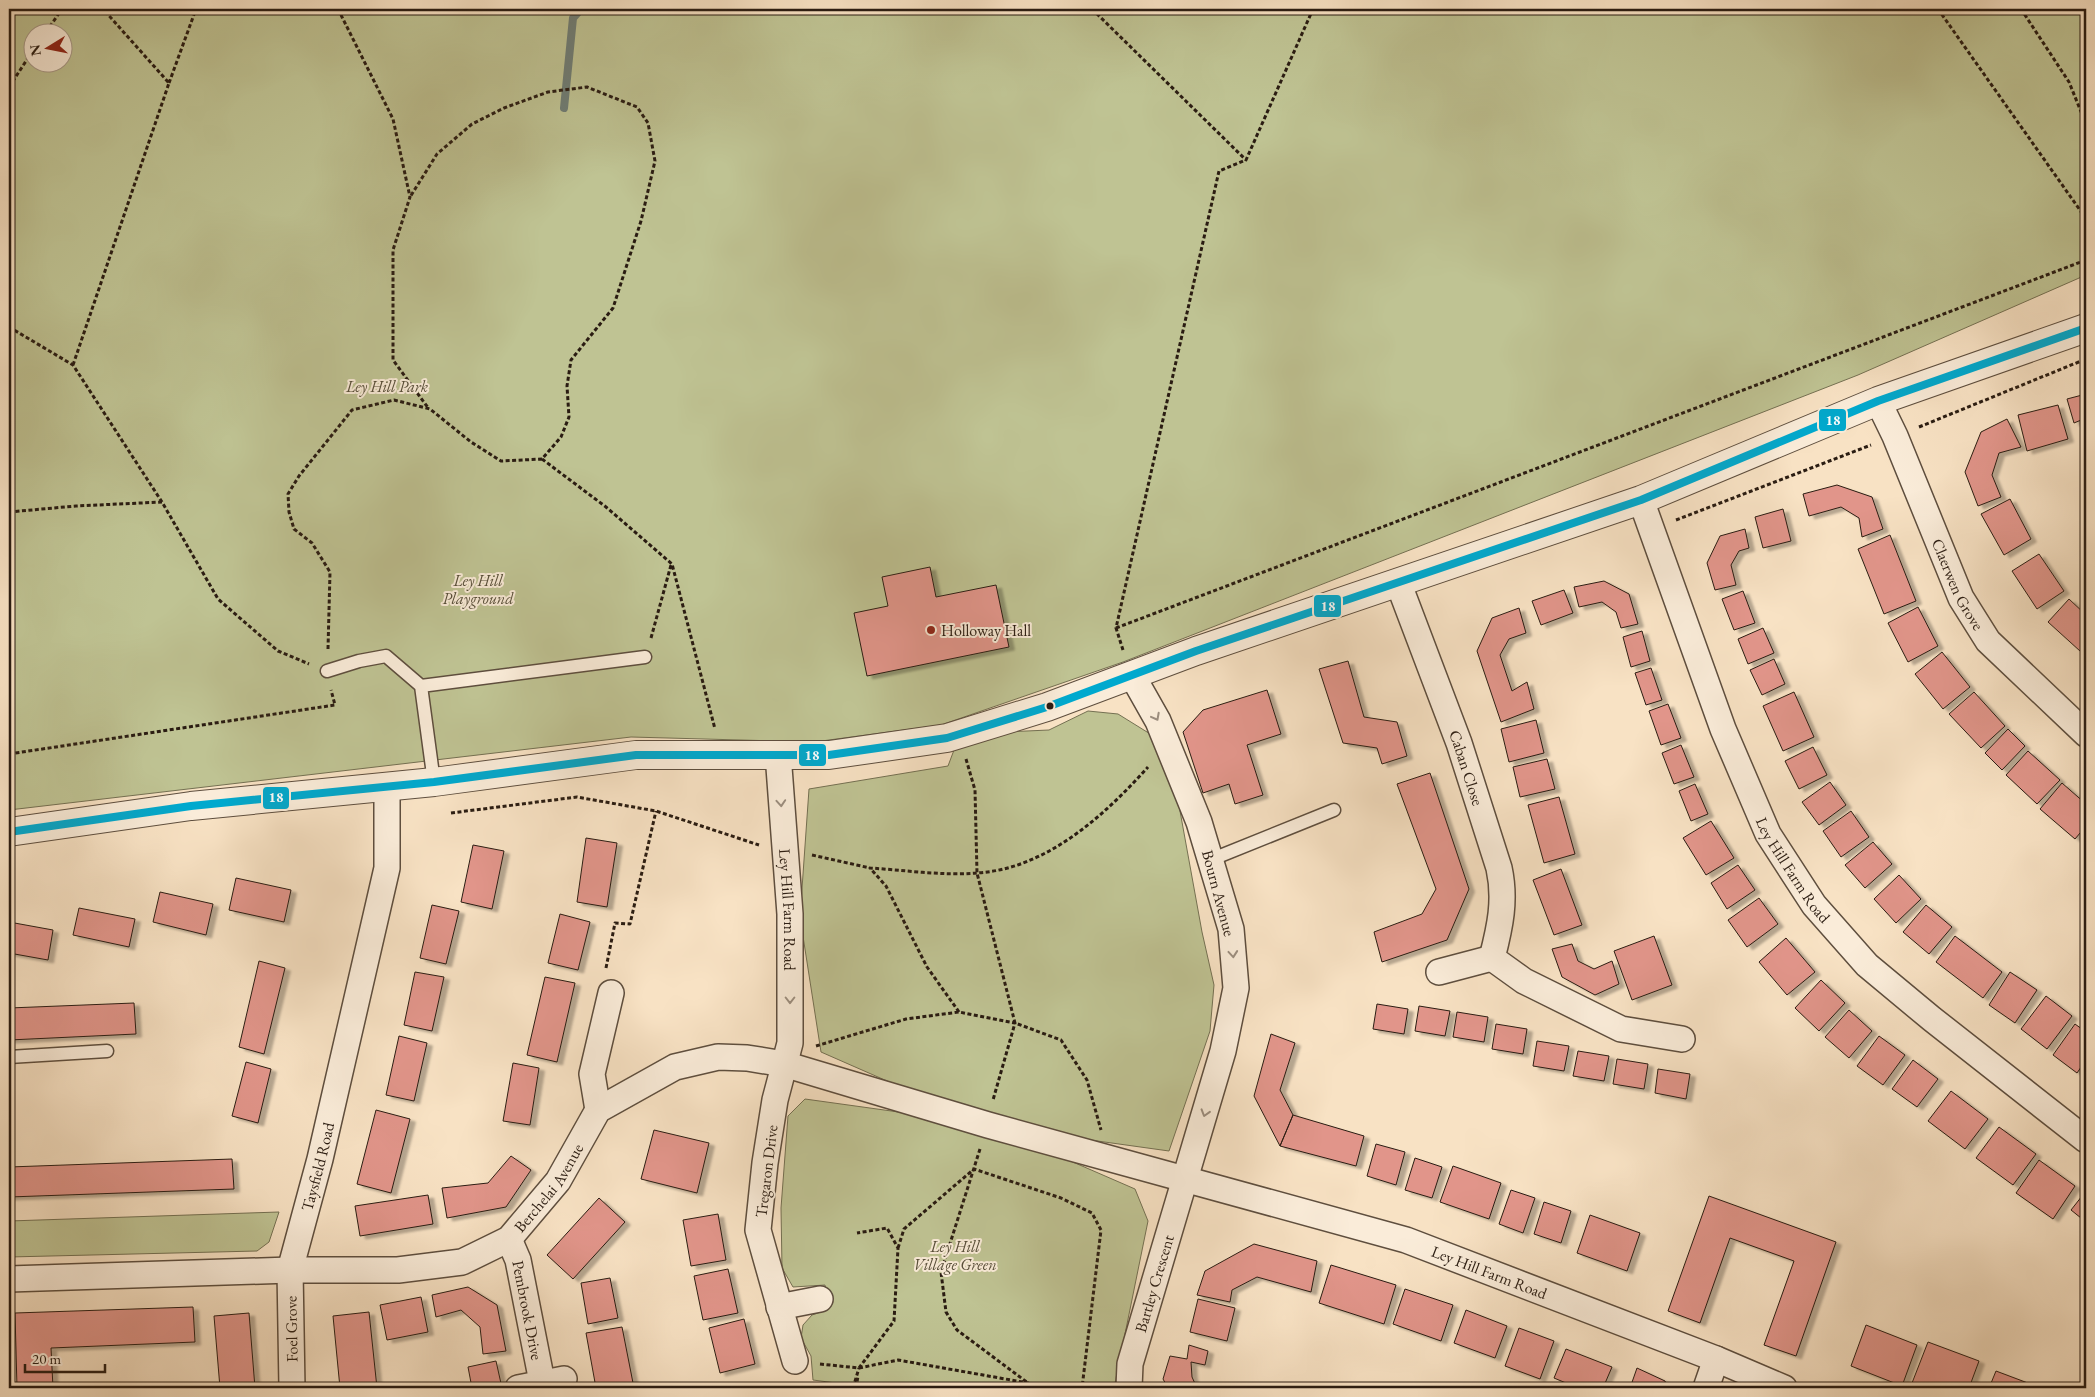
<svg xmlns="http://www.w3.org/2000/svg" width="2095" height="1397" font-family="'EB Garamond',serif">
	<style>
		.green { fill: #bfc393; stroke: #747052; fill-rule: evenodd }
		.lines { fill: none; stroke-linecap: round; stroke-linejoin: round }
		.stream { stroke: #6f7d75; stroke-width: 8 }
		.building { fill: #e1958a; stroke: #2a1c12; filter: url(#shadow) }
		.service-casing { stroke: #5e4e3e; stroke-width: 15 }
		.minor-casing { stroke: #5e4e3e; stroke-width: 28 }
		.tertiary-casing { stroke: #5e4e3e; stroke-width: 30 }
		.path { stroke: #2a1c12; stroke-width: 3; stroke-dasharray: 4 2.5; stroke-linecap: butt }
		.service { stroke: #faecd9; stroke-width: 12 }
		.minor { stroke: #faecd9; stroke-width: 25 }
		.tertiary { stroke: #faecd9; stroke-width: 28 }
		.bus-1-casing { stroke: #faecd9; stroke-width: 11 }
		.bus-1 { stroke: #00a9ce; stroke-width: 8 }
		.oneway { stroke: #9c8e7f }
		.poi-dot { fill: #8f2418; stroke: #faecd9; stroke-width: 2 }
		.bus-dot { fill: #2a1c12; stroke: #faecd9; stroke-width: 2 }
		.labels { text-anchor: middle; stroke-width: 4; stroke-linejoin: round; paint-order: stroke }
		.park-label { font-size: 16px; font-style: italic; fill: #574e39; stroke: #faecd9 }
		.street-label { font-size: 16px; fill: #2a1c12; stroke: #faecd9 }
		.poi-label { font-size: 16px; fill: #2a1c12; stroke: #faecd9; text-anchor: start }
		.line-badge { stroke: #faecd9; stroke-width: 2 }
		.badge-label { font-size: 14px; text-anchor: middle; font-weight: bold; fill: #fff }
	</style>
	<defs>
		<filter id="shadow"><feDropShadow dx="5.5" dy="3" stdDeviation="1" flood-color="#0004"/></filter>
	</defs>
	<rect width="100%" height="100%" fill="#f8e2c4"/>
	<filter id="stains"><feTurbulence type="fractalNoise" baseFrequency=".004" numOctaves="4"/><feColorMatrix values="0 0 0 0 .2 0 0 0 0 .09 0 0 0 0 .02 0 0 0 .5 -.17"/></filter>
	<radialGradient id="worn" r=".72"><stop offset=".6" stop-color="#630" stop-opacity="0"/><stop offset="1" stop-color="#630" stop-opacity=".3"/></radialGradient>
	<path class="green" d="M 9,9 L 2086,9 L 2086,275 L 1858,375 L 1123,662 L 941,725 L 814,742 L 631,737 L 9,810 ZM 32,32 L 62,32 L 62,62 L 32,62 Z
		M 1088,711 L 1118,714 L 1168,745 L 1202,932 L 1214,985 L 1210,1031 L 1169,1151 L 990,1126 L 1135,1189 L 1148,1221 L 1114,1388 L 874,1388 L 813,1380 L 811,1356 L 801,1338 L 803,1325 L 812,1315 L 829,1309 L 825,1285 L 793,1287 L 782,1268 L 781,1208 L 788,1116 L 805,1099 L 985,1124 L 821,1052 L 800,917 L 809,789 L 948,766 L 960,734 L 1049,730 Z
		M 279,1212 L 269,1242 L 257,1251 L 9,1257 L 9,1221 Z"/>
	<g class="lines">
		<path class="stream" d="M 2085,9 L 2086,11
			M 564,108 L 573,18 L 581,9"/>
	</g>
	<path class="building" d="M 2086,394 L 2086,418 L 2074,423 L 2067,399 Z
		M 2058,405 L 2068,439 L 2027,451 L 2018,415 Z
		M 2007,419 L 2021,447 L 1999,453 L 1992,475 L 2001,497 L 1978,506 L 1965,472 L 1981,432 Z
		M 1837,485 L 1872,497 L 1883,529 L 1862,537 L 1859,518 L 1841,507 L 1809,516 L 1803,494 Z
		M 2010,499 L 2031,539 L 2004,555 L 1981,514 Z
		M 1783,509 L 1791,541 L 1763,548 L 1755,517 Z
		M 1745,529 L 1749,548 L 1739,551 L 1731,565 L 1736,585 L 1715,590 L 1707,563 L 1720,536 Z
		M 1890,535 L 1916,601 L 1884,614 L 1858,549 Z
		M 2039,554 L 2064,591 L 2037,609 L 2012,571 Z
		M 930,567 L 936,597 L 996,585 L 1009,647 L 867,676 L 854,613 L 888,606 L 882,577 Z
		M 1604,581 L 1629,594 L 1638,624 L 1621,628 L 1616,612 L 1602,602 L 1579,607 L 1574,587 Z
		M 1564,590 L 1573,613 L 1541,625 L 1532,601 Z
		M 1743,591 L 1755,623 L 1734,630 L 1722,599 Z
		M 2069,599 L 2086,615 L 2086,644 L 2080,651 L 2048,622 Z
		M 1918,607 L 1938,646 L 1908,662 L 1888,623 Z
		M 1519,608 L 1526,633 L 1509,639 L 1500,655 L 1512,691 L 1527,682 L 1534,709 L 1501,722 L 1477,651 L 1492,618 Z
		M 1763,628 L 1774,653 L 1748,664 L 1738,639 Z
		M 1642,631 L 1650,661 L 1631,667 L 1623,637 Z
		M 1942,652 L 1970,687 L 1943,709 L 1915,674 Z
		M 1774,659 L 1785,684 L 1762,695 L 1750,670 Z
		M 1348,661 L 1364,717 L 1397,722 L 1407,756 L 1382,764 L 1377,748 L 1343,743 L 1319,669 Z
		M 1651,668 L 1662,700 L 1646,705 L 1635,673 Z
		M 1267,690 L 1281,734 L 1247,745 L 1263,795 L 1235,804 L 1229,784 L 1203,793 L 1183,732 L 1203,710 Z
		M 1794,692 L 1814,737 L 1783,751 L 1763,706 Z
		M 1974,692 L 2005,726 L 1981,748 L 1949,714 Z
		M 1668,704 L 1681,738 L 1661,745 L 1649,711 Z
		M 1536,720 L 1544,753 L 1509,762 L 1501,729 Z
		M 2008,729 L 2025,746 L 2002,770 L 1985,753 Z
		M 1681,745 L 1694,777 L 1674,784 L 1662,753 Z
		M 1813,747 L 1827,775 L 1799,789 L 1785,761 Z
		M 2028,751 L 2060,780 L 2037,804 L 2006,775 Z
		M 1547,759 L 1555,789 L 1520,797 L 1513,767 Z
		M 1430,773 L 1469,889 L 1447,940 L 1382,962 L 1374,932 L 1422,914 L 1436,889 L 1397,784 Z
		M 1830,782 L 1846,805 L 1819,825 L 1802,802 Z
		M 2062,783 L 2086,804 L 2086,826 L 2075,839 L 2040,809 Z
		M 1695,784 L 1708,814 L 1691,821 L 1679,791 Z
		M 1559,797 L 1575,854 L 1544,863 L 1528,805 Z
		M 1851,811 L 1869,837 L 1841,857 L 1823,831 Z
		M 1711,821 L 1734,858 L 1706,875 L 1683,838 Z
		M 586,838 L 617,843 L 607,907 L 577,902 Z
		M 1873,842 L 1892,864 L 1865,888 L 1845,865 Z
		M 473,845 L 504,851 L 492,909 L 461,902 Z
		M 1738,865 L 1755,890 L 1727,909 L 1711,883 Z
		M 1561,869 L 1582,925 L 1554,935 L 1533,880 Z
		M 1899,875 L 1921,899 L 1896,923 L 1874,899 Z
		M 236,878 L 291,890 L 284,922 L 229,910 Z
		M 160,892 L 213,904 L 206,935 L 153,922 Z
		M 1759,898 L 1778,924 L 1747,947 L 1728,920 Z
		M 432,905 L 459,911 L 446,964 L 420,958 Z
		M 1926,905 L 1952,927 L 1929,954 L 1903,932 Z
		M 79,908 L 135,919 L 129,947 L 73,935 Z
		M 560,914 L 590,922 L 578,970 L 548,963 Z
		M 9,922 L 53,930 L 48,960 L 9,953 Z
		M 1654,936 L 1672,985 L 1632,1000 L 1614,951 Z
		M 1955,936 L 2002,972 L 1983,998 L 1936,962 Z
		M 1786,938 L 1815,972 L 1787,995 L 1759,962 Z
		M 1572,944 L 1578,961 L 1594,969 L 1612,961 L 1619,984 L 1595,995 L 1562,977 L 1552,949 Z
		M 259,961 L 285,968 L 264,1054 L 239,1047 Z
		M 415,972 L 444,977 L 432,1031 L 404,1025 Z
		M 2010,972 L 2037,990 L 2015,1023 L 1989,1005 Z
		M 545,977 L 575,983 L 557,1062 L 527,1055 Z
		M 1821,980 L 1845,1003 L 1819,1031 L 1795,1008 Z
		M 2046,996 L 2072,1016 L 2047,1049 L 2021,1029 Z
		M 134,1003 L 136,1034 L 9,1040 L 9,1008 Z
		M 1377,1004 L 1408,1009 L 1404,1034 L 1373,1029 Z
		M 1419,1006 L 1450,1011 L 1445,1036 L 1415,1031 Z
		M 1849,1010 L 1872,1031 L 1849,1058 L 1825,1037 Z
		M 1457,1012 L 1488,1017 L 1484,1042 L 1453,1037 Z
		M 1496,1024 L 1527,1029 L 1523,1054 L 1492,1049 Z
		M 2075,1024 L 2086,1032 L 2086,1060 L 2077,1073 L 2053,1055 Z
		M 1271,1034 L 1295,1043 L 1280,1090 L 1293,1115 L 1280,1146 L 1254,1096 Z
		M 399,1036 L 427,1043 L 414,1101 L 386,1095 Z
		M 1879,1036 L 1905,1055 L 1883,1085 L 1857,1066 Z
		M 1537,1041 L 1569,1046 L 1564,1071 L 1533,1066 Z
		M 1578,1051 L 1609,1056 L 1604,1081 L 1573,1076 Z
		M 1617,1059 L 1648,1064 L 1644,1089 L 1613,1084 Z
		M 1913,1060 L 1938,1079 L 1917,1107 L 1892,1089 Z
		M 246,1062 L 271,1069 L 258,1123 L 232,1116 Z
		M 513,1063 L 539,1068 L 530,1125 L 503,1121 Z
		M 1658,1069 L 1690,1074 L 1686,1099 L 1655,1093 Z
		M 1951,1091 L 1988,1119 L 1965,1149 L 1928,1121 Z
		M 376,1110 L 410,1119 L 391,1193 L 357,1184 Z
		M 1293,1115 L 1364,1136 L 1356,1166 L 1280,1146 Z
		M 1999,1127 L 2036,1154 L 2013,1185 L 1976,1158 Z
		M 654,1130 L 709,1143 L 697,1193 L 641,1179 Z
		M 1376,1144 L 1405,1152 L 1396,1185 L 1367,1176 Z
		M 511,1156 L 531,1170 L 506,1207 L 447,1218 L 442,1188 L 488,1183 Z
		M 1415,1158 L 1442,1167 L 1432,1198 L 1405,1190 Z
		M 232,1159 L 234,1189 L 9,1197 L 9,1167 Z
		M 2039,1160 L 2075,1186 L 2053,1219 L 2016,1193 Z
		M 1453,1166 L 1501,1183 L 1489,1219 L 1440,1202 Z
		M 1511,1190 L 1535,1198 L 1523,1233 L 1499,1224 Z
		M 2086,1191 L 2086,1222 L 2071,1210 Z
		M 428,1195 L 433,1224 L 360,1236 L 355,1206 Z
		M 1709,1196 L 1836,1242 L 1796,1356 L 1764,1345 L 1794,1261 L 1730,1238 L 1700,1323 L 1668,1311 Z
		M 599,1198 L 625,1222 L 573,1279 L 547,1255 Z
		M 1544,1202 L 1571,1211 L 1561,1243 L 1534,1234 Z
		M 718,1214 L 726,1260 L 691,1266 L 683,1220 Z
		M 1590,1215 L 1640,1233 L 1627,1271 L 1577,1253 Z
		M 1254,1244 L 1317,1261 L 1311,1292 L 1257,1277 L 1232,1290 L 1230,1302 L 1197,1295 L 1205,1271 Z
		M 1331,1265 L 1396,1285 L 1384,1324 L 1319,1303 Z
		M 728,1269 L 738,1313 L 703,1320 L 694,1276 Z
		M 610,1278 L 618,1318 L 588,1324 L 581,1283 Z
		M 468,1287 L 497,1305 L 506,1351 L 483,1354 L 480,1327 L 461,1310 L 436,1317 L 432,1295 Z
		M 1405,1289 L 1453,1305 L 1441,1341 L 1393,1324 Z
		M 421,1297 L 428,1332 L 387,1340 L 380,1305 Z
		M 1198,1299 L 1235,1308 L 1227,1341 L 1190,1332 Z
		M 193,1307 L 195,1342 L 51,1348 L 53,1388 L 17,1388 L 15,1313 Z
		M 1466,1310 L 1507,1326 L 1495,1358 L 1454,1343 Z
		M 369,1312 L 377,1388 L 340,1388 L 333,1316 Z
		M 249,1313 L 255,1388 L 220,1388 L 214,1316 Z
		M 744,1319 L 755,1364 L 720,1373 L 709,1328 Z
		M 1866,1325 L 1917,1345 L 1902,1386 L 1851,1366 Z
		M 622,1327 L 634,1388 L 596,1388 L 586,1333 Z
		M 1519,1328 L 1554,1341 L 1540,1379 L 1505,1366 Z
		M 1928,1342 L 1979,1361 L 1969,1388 L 1927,1388 L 1912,1383 Z
		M 1189,1345 L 1208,1351 L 1205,1365 L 1191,1362 L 1192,1377 L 1197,1388 L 1168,1388 L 1163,1379 L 1170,1356 L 1187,1359 Z
		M 1566,1349 L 1612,1367 L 1603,1388 L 1578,1388 L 1554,1378 Z
		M 496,1361 L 502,1388 L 472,1388 L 468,1367 Z
		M 1637,1368 L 1665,1381 L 1668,1388 L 1630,1388 Z
		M 1996,1371 L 2041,1388 L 1989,1388 Z"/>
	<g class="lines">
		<defs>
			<path id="service" d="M 327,671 L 359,661 L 386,656 L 421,686
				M 434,782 L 421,686 L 645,657
				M 1210,860 L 1334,810
				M 9,1057 L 107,1051"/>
			<g id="minor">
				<path id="s1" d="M 1878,401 L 1895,436 L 1961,598 L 1988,641 L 2086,734"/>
				<path id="s2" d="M 1641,500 L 1723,729 L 1768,834 L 1814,905 L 1867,965 L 1932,1019 L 2086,1140"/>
				<path id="s3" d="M 1398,582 L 1459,743 L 1499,868 C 1506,900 1500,927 1492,958 L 1524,981 L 1621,1029 L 1682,1039"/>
				<path id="s4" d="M 778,754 L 790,914 L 790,1043 L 775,1100 L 765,1163 L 758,1230 L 795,1361"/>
				<path d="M 1439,972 L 1492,958"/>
				<path d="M 598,1110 L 592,1074 L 611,993"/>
				<path id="s5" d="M 509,1239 L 518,1260 L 542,1382"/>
				<path id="s6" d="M 9,1279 L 290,1270 L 398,1270 L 462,1262 L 509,1239 L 558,1181 L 598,1110 L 675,1067 L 718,1057 L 747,1058 L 784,1064 L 988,1125 L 1406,1240 L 1716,1359 L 1784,1388"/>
				<path d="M 779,1307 L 820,1299"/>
				<path id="s7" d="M 292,1388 L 290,1270 L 320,1159 L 387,868 L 387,786"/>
				<path d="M 518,1388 L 564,1379"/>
				<path id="s8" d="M 1129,1388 L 1130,1364 L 1223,1051 L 1236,988 L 1231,929 L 1199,822 L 1158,721 L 1132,675"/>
				<path d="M 1706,1388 L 1716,1359"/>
			</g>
			<path id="tertiary" d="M 9,832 L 191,806 L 434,782 L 636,755 L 829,755 L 947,738 L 1047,707 L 1196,651 L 1641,500 L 1878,401 L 2086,328"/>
		</defs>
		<use href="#service" class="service-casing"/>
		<use href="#minor" class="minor-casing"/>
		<use href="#tertiary" class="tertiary-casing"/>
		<path class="path" d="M 338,9 L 393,119 L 410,197 L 393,250 L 393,360 L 429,409
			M 1092,9 L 1246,160
			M 1938,9 L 2082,213 L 2086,214
			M 2021,9 L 2069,82 L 2086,124
			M 46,32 L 62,9
			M 169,83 L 196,9
			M 9,87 L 32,52
			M 2086,192 L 2082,213 L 2086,225
			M 9,327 L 73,365 L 162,502
			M 73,365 L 169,83 L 103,9
			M 1919,427 L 2086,359
			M 542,459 L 606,507 L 672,564 L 715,729
			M 9,512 L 76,506 L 162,502 L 218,599 L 278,651 L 309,664
			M 1676,520 L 1871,445
			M 1116,628 L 2086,260
			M 651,638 L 671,565
			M 328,649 L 330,572 L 312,543 L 294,529 L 289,512 L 288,494 L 299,476 L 352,410 L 394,400 L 430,409 L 471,442 L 501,461 L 542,459 L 561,437 L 569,417 L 567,386 L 571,360 L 613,308 L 641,221 L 655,161 L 648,123 L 637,107 L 587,87 L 548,92 L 504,108 L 472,124 L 437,154 L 410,197
			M 1123,650 L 1116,628 L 1219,171 L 1246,160 L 1313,9
			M 9,754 L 335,705 L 331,690
			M 966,759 L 975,790 L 977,873 L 1015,1023 L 1061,1040 L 1087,1080 L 1101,1130
			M 451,813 L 577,797 L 656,811 L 759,845
			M 812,855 L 870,868
			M 606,968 L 615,923 L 630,924 L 656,811
			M 959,1012 L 927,967 L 886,886 L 870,868 C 903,870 944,876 977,873 C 1046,869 1104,816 1148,767
			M 816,1046 L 906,1019 L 959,1012 L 1015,1023 L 993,1100
			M 980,1149 L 941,1272 L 946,1312 L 957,1330 L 1028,1383
			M 898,1248 L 904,1229 L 974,1169 L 1061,1198 L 1092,1213 L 1101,1230 L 1082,1388
			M 820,1364 L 859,1368 L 894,1321 L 898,1248 L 887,1228 L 857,1233
			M 859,1368 L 898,1360 L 1028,1383 L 1043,1388
			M 853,1388 L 859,1368
			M 856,1388 L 858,1376"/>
		<use href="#service" class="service"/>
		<use href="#minor" class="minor"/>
		<use href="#tertiary" class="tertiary"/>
		<defs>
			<path id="bus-1" d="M 9,832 L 191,806 L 434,782 L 636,755 L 829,755 L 947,738 L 1047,707 L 1196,651 L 1641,500 L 1878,401 L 2086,328"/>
		</defs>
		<use href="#bus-1" class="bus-1-casing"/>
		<use href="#bus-1" class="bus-1"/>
	</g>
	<defs><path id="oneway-chevron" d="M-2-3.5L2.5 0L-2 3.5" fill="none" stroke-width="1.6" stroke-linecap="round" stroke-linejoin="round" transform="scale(1.25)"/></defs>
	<g class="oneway">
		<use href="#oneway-chevron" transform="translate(1156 717) rotate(62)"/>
		<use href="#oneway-chevron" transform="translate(781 803) rotate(86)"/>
		<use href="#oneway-chevron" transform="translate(1233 954) rotate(85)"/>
		<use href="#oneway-chevron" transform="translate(790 1000) rotate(90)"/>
		<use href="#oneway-chevron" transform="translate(1205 1113) rotate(107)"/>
	</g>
	<circle class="poi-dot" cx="931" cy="630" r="5"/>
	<circle class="bus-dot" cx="1050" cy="706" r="4.5"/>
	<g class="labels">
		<g class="park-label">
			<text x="387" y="392">Ley Hill Park</text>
			<text x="478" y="586">Ley Hill<tspan x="478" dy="18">Playground</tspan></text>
			<text x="955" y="1252">Ley Hill<tspan x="955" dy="18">Village Green</tspan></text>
		</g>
		<g class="street-label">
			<text dy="6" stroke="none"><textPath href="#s1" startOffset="200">Claerwen Grove</textPath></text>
			<text dy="6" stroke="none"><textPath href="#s3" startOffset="198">Caban Close</textPath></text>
			<text dy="6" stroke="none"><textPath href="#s2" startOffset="401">Ley Hill Farm Road</textPath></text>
			<text transform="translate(1219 893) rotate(75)" y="6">Bourn Avenue</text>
			<text dy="6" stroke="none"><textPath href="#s4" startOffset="156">Ley Hill Farm Road</textPath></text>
			<text dy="6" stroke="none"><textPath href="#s7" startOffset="225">Taysfield Road</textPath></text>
			<text transform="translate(766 1171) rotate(-83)" y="6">Tregaron Drive</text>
			<text dy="6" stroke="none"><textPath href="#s6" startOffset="571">Berchelai Avenue</textPath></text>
			<text dy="6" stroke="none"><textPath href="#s6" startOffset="1598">Ley Hill Farm Road</textPath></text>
			<text dy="6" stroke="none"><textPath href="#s8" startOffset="108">Bartley Crescent</textPath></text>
			<text dy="6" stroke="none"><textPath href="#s5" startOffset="74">Pembrook Drive</textPath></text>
			<text transform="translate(291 1329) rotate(-91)" y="6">Foel Grove</text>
		</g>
		<g class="poi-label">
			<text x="941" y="636">Holloway Hall</text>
		</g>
	</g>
	<g class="line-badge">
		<rect x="1818" y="408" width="29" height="24" rx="5" fill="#00a9ce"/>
		<rect x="1313" y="594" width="29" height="24" rx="5" fill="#00a9ce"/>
		<rect x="798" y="743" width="29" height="24" rx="5" fill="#00a9ce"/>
		<rect x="262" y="786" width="28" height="24" rx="5" fill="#00a9ce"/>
	</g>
	<g class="badge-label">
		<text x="1833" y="425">18</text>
		<text x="1328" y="611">18</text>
		<text x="812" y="760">18</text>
		<text x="276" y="802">18</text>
	</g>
	<rect width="2095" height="1397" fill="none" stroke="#f8e2c4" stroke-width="30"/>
	<rect x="10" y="10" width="2075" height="1377" fill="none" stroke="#2a1c12" stroke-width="2.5"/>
	<rect x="15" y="15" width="2065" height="1367" fill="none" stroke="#2a1c12"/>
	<g transform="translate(48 48) rotate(260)"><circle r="24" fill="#faecd9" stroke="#a79989"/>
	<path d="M0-4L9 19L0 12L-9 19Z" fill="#8f2418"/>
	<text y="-8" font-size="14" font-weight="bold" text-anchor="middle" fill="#2a1c12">N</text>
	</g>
	<path d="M25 1364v8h80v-8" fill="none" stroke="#2a1c12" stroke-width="2.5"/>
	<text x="32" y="1364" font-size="15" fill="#2a1c12" stroke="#faecd9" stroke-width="4" paint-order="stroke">20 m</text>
	<rect width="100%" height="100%" filter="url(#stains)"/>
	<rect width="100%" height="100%" fill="url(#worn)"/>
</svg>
